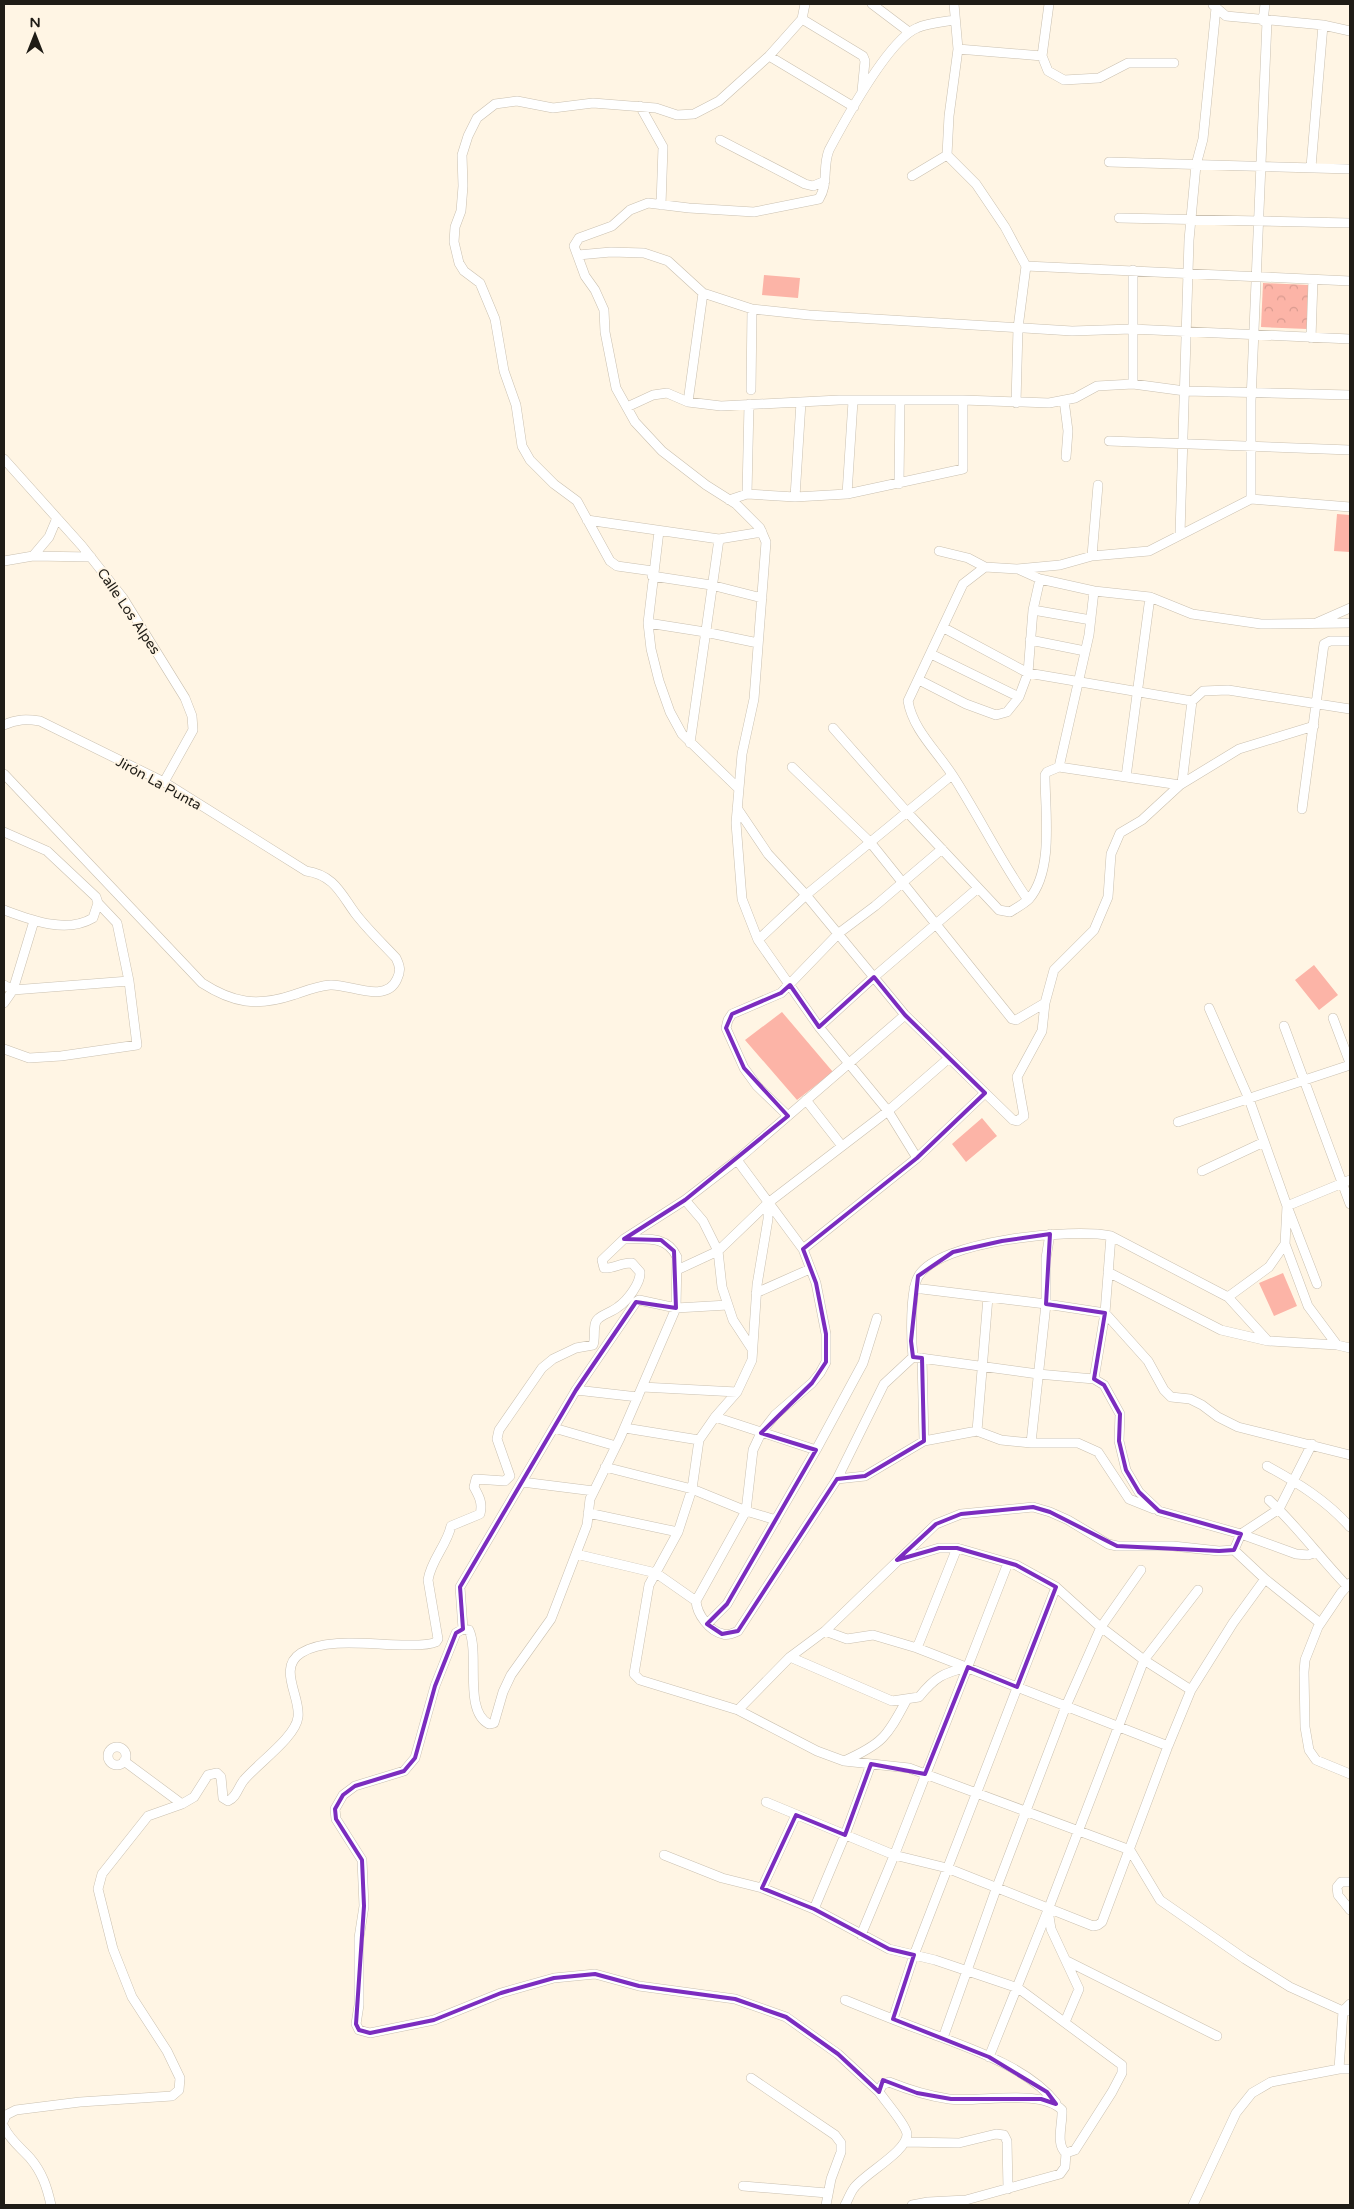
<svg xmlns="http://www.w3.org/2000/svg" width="1354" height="2209" font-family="'Varela Round',sans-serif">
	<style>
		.forest { fill: url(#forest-crowns) }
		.pitch { fill: #fcb4a7 }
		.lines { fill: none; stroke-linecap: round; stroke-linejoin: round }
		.street-casing { stroke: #cac0b0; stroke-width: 10 }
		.street { stroke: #fff; stroke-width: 9 }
		.marked { fill: none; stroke: #7b2cbf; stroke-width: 4; stroke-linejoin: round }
		.labels { text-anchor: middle; stroke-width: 4; stroke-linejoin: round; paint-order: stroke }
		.street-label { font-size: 14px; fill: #1f1c16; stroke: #fff5e4 }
	</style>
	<defs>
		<pattern id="forest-crowns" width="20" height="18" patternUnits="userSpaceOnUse" patternTransform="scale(1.25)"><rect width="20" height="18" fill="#fcb4a7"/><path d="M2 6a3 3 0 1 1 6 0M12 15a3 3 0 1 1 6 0" fill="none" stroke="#d89a8f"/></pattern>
	</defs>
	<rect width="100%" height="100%" fill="#fff5e4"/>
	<path class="forest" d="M 1263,283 L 1309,285 L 1307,329 L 1261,327 Z"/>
	<path class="pitch" d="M 764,275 L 800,278 L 798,298 L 762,295 Z
		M 1337,514 L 1350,515 L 1350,552 L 1334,551 Z
		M 1314,965 L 1338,995 L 1319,1010 L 1295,980 Z
		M 782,1012 L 833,1072 L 797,1100 L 745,1040 Z
		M 982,1118 L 997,1136 L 966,1162 L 952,1144 Z
		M 1283,1273 L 1297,1306 L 1274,1316 L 1259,1283 Z"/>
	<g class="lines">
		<defs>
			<path id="street" d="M 872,4 L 909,32
				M 954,4 L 958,49 L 949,116 L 947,155 L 976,184 L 1005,227 L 1026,266 L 1018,328 L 1016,403
				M 1213,5 L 1226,16 L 1323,25 L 1350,31
				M 802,19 L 863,56 L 865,61 L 862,91
				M 1263,21 L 1265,4
				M 958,49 L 1042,56 L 1048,71 L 1064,80 L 1099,78 L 1128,63 L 1174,63
				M 769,56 L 854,107
				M 1042,56 L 1049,4
				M 640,106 L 663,147 L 661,205
				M 720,140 L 805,184 L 813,186 L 825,181
				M 1109,162 L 1350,169
				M 1311,167 L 1323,25
				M 912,176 L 947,155
				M 1119,218 L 1350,223
				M 578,255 L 611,252 L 644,253 L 668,261 L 703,293 L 752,309 L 809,315 L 1072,331 L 1132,329 L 1350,339
				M 1026,266 L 1350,281
				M 1311,338 L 1313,280
				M 1133,384 L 1133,270
				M 751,390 L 752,309
				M 1064,400 L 1068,431 L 1066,457
				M 688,402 L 703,293
				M 627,407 L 653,395 L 667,393 L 688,402 L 721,406 L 839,400 L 963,400 L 1049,403 L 1075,398 L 1097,386 L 1133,384 L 1185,391 L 1350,395
				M 1109,441 L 1350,450
				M 4,459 L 82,546 L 123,598 L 185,698 L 192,716 L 193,730 L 164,782
				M 899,484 L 900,401
				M 747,494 L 749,404
				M 847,494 L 853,401
				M 795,497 L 801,402
				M 1251,499 L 1251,401 L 1267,21
				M 729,500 L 747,494 L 795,497 L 847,494 L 963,469 L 963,400
				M 587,520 L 719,539 L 762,532
				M 659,531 L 648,623 L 651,649 L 659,681 L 670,712 L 682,734 L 739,789
				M 1180,534 L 1189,240 L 1196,165 L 1203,139 L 1216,8
				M 939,551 L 968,558 L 985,567
				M 33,556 L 49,537 L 57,518
				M 1092,556 L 1098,485
				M 4,561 L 33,556 L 91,557
				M 1020,570 L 1040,579 L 1094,591 L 1150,597 L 1192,614 L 1261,624 L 1350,623
				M 653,571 L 617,566 L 610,561 L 577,501 L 554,484 L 530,460 L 522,446 L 516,405 L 504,371 L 495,319 L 480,283 L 464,271 L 459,263 L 454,242 L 455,227 L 461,211 L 463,186 L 462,155 L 468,136 L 477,118 L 495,104 L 517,101 L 553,108 L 593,103 L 656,108 L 677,115 L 694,114 L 719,101 L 769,56 L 802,19 L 805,4
				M 652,576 L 711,585 L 762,598
				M 1033,610 L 1091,620
				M 648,623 L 705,632 L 758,643
				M 1316,623 L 1350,608
				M 944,628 L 1028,673 L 1192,701 L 1203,691 L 1228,690 L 1350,709
				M 1030,640 L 1085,651
				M 931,654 L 1019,697
				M 919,680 L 966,704 L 996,715 L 1007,712 L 1019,697 L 1028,673 L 1033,610 L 1040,579
				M 4,725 C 17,719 26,719 40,721 L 164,782 L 306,871 C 334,875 341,894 355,913 C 367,929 382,943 396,958 C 400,966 401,971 397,979 C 386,1005 347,983 330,985 C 317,986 305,991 293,995 C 257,1007 233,1003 202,983 L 4,774
				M 833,728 L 907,812 L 999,910 L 1010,912 C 1016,908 1024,904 1029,899 C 1054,870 1045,812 1045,775 L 1047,772 L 1059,767 L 1180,785
				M 690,743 L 719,539
				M 792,767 L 870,842 L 1012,1019 L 1016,1020 L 1045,1003
				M 1059,767 L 1089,635 L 1094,591
				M 1126,777 L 1150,597
				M 1182,783 L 1192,701
				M 737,808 L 768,854 L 806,895 L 905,1015 L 1013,1120 L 1017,1121 L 1024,1116 L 1017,1077 L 1042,1031 L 1045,1003 L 1054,970 L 1094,930 L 1108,897 L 1111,854 L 1120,833 L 1142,820 L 1180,785 L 1239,749 L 1314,726
				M 1302,809 L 1324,644 L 1330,641 L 1350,641
				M 4,832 L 47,851 L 96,897 L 98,903 L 93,918 C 66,934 31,920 4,910
				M 1028,900 C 1000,860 979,816 953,776 C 937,751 913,730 908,701 L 963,584 L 985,567 L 1017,569 L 1060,565 L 1092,556 L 1149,551 L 1251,499 L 1350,507
				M 758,940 L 806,895 L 952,775
				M 4,985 L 13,990 L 129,981
				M 4,1003 L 13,990 L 34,921
				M 1333,1018 L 1350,1063
				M 1284,1026 L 1350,1204
				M 819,1027 L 874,977 L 978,888
				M 4,1049 L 29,1058 L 61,1056 L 137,1045 L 129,981 L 117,923 L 98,903
				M 806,1100 L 842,1146
				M 788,1116 L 757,1086 L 744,1068 L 726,1028 L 728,1020 L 732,1014 L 781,993 L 839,933 L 875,906 L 942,849
				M 1178,1122 L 1350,1065
				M 917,1158 L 888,1111 L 819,1027 L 758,940 L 742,899 L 736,823 L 742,754 L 754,699 L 766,542 L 760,528 L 736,504 L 706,485 L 662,451 L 635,422 L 616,388 L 605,332 L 604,310 L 595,290 L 585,276 L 574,246 L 579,238 L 612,226 L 630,210 L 648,203 L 689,208 L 754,212 L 819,199 C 829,183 822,168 829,150 C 844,122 888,40 917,28 C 928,23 943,22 955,20
				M 737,1160 L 803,1249 L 816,1283 L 826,1334 L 826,1362 L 820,1373 L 812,1383 L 775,1415 L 761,1433 L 753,1450 L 746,1511 L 696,1601 C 697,1614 709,1631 723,1634 C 728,1636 734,1633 738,1631 L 837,1479 L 884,1384 L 913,1357
				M 1202,1171 L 1264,1142
				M 685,1200 L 703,1221 L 718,1251 L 722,1287 L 733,1320 L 752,1349
				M 768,1203 L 768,1219 L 757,1285 L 752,1360 L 737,1392 L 715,1417 L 699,1440 L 692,1489 L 678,1532 L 649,1585 L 634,1674 L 640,1680 L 738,1710 L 817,1751 L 844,1761 L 909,1768 L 1130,1850 L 1160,1900 L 1245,1959 L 1290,1987 L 1343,2011 L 1350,2011
				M 625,1239 C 645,1239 667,1235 677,1257 L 676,1308 L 620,1438 L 590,1499 L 587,1525 L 551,1619 L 511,1675 L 503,1692 L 494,1723 L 489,1724 C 463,1711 480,1654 469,1630 L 463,1629 L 456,1633 L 435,1686 L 415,1758 L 404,1771 L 355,1786 L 343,1795 L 335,1809 L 336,1819 L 362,1860 L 364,1906 L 359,1938 L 359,2005 L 356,2024 L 359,2030 L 370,2033 L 434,2020 L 501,1993 L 554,1978 L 595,1974 L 639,1986 L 735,1999 L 786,2017 L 838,2054 L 879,2092
				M 1285,1244 L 1308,1306 L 1337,1345 L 1350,1348
				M 803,1249 L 917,1158 L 985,1093
				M 677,1270 L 718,1251 L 768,1203 L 888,1111 L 949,1058
				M 1108,1272 L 1221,1330 L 1268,1341 L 1337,1345
				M 1317,1284 L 1287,1206 L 1350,1180
				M 914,1288 L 1046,1304 L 1105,1313 L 1148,1361 L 1164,1390 L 1171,1397 L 1190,1399 L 1202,1405 L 1218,1417 L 1238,1427 L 1350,1455
				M 756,1293 L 810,1269
				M 1228,1297 L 1268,1341
				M 913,1357 C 911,1338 910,1292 918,1277 C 937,1240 1074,1228 1111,1236 L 1228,1297 L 1269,1267 L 1285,1244 L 1287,1206 L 1249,1099 L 1209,1008
				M 913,1357 L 1038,1374 L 1094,1379 L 1104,1385 L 1120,1414 L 1119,1441 L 1126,1470 L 1139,1492 L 1159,1511 L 1241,1534 L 1296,1554 L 1308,1555 L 1317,1552
				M 922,1358 L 924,1441
				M 1094,1379 L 1105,1313 L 1111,1236
				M 642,1387 L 737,1392
				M 576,1390 L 638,1397
				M 715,1417 L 816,1450
				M 554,1428 L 616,1446
				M 625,1428 L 699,1440
				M 977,1431 L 988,1297
				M 1031,1443 L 1046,1304 L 1046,1258 L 1050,1234
				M 1267,1466 C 1298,1483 1326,1500 1350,1527
				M 605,1467 L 692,1489 L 746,1511 L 776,1520
				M 837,1479 L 865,1476 L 924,1441 L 977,1431 L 1001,1440 L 1031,1443 L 1078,1443 L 1098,1452 L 1129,1499 L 1154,1509
				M 522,1482 L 594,1491
				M 1269,1500 C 1298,1527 1320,1558 1347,1586
				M 588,1513 L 678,1532
				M 1234,1550 L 1241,1534 L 1279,1509 L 1312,1444
				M 1234,1550 L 1265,1579 L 1320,1623
				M 576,1554 L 656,1573 L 696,1601
				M 899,1560 L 939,1548 L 957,1548 L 1016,1565 L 1056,1587 L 1097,1624 L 1144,1660 L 1191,1690
				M 1350,1583 L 1341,1593 L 1318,1627 L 1305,1660 L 1304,1672 L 1305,1727 L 1309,1750 L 1316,1760 L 1350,1774
				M 707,1624 L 727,1604 L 816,1450 L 863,1363 L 877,1318
				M 463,1629 L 460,1587 L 576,1390 L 636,1302 L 639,1300 L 676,1308 L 728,1305
				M 825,1631 L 847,1639 L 873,1635 L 917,1648 L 1168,1746
				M 917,1648 L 957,1548
				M 790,1657 L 892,1701 L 919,1697 C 935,1677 943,1673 968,1667
				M 738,1710 L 790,1657 L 825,1631 L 936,1524 L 961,1514 L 1033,1507 L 1050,1512 L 1068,1520 L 1108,1544 L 1117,1546 L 1173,1546 L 1219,1551 L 1234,1550
				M108 1756a9 9 0 1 1 18 0a9 9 0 1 1-18 0Z
				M 124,1761 L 182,1804
				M 844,1761 C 882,1744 887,1737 906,1701
				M 766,1802 L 894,1855 L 947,1868 L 1093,1926 L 1098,1925 L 1102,1922 L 1168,1746 L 1191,1690 L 1233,1623 L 1265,1579
				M 664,1855 L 722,1878 L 762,1888 L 814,1909 L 889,1949 L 935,1960 L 1018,1988 L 1122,2065 L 1122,2073 L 1112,2092 L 1075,2150 L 1066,2153 C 1055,2144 1063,2123 1062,2110 C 1041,2088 978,2103 949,2099 C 928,2096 909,2090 889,2082 L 882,2085 L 879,2092 C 885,2101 906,2125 907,2134 C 908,2151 864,2174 854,2188 C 850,2193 848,2200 845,2205
				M 1350,1882 L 1341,1882 L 1337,1887 L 1338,1895 L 1350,1910
				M 762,1888 L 796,1815
				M 814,1909 L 845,1835 L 871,1764
				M 861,1935 L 896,1851 L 1008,1563
				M 1067,1961 L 1217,2036
				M 845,2000 C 872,2011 899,2022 927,2032 C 969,2048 1028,2067 1056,2103
				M 893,2019 L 914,1955 L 1056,1587
				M 1065,2022 L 1079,1989 L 1051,1929 L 1048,1910 L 1144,1660 L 1198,1590
				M 943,2038 L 995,1892 L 1066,1706 L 1101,1627 L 1141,1570
				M 989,2057 L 1048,1910
				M 1339,2069 L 1343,2011 L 1350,2004
				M 751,2078 L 835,2135 L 841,2143 L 841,2152 L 831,2179 L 826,2205
				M 4,2120 L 6,2115 L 16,2110 L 80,2102 L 172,2096 L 179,2090 L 180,2078 L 167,2051 L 132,1997 L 113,1949 L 98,1889 L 102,1874 L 148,1816 L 182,1804 L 194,1797 L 208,1775 L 217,1773 L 221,1777 L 223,1798 L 228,1801 C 237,1797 238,1787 244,1780 C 257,1764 296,1737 298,1717 C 301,1697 277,1668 301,1653 C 326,1637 373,1645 402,1645 C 413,1645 427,1646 436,1642 L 438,1639 L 428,1580 C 431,1560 447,1545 451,1526 L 480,1514 C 483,1503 479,1496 474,1487 L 476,1479 L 505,1481 L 510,1476 L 497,1439 L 499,1430 L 542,1368 L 553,1359 L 576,1348 L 593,1345 C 596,1338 592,1324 598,1319 C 603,1314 612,1312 618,1307 C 627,1301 641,1283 640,1272 L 632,1263 C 622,1262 614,1269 604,1268 L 602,1260 L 624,1239 L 685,1200 L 737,1160 L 905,1015
				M 4,2127 C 10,2140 21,2148 30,2158 C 42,2172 47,2187 51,2205
				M 905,2142 L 959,2143 L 996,2134 L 1004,2135 L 1007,2141 L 1008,2189
				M 743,2186 L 827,2193
				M 912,2205 L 928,2202 L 966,2200 L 1060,2174 L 1065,2167 L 1066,2153
				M 1193,2205 L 1236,2113 L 1252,2093 L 1271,2082 L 1339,2069 L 1350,2069"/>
		</defs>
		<use href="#street" class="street-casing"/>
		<use href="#street" class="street"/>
	</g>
	<path class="marked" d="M 874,977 L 905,1015 L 985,1093 L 917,1158 L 803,1249 L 816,1283 L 826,1334 L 826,1362 L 812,1383 L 761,1433 L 816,1450 L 727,1604 L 707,1624 L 722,1634 L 738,1631 L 837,1479 L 865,1476 L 924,1441 L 922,1358 L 913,1357 L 911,1341 L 918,1276 L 953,1252 L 1002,1241 L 1050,1234 L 1046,1304 L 1105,1313 L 1094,1379 L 1104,1385 L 1120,1414 L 1119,1441 L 1126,1470 L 1139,1492 L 1159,1511 L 1241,1534 L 1234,1550 L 1219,1551 L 1117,1546 L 1050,1512 L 1033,1507 L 961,1514 L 936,1524 L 897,1560 L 939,1548 L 957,1548 L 1016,1565 L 1056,1587 L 1017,1687 L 968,1667 L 925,1774 L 871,1764 L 845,1835 L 796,1815 L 762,1888 L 814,1909 L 889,1949 L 914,1955 L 893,2019 L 989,2057 L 1047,2092 L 1056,2104 L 1041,2099 L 951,2099 L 917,2093 L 883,2080 L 879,2092 L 838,2054 L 786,2017 L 735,1999 L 639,1986 L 595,1974 L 554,1978 L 501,1993 L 434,2020 L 370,2033 L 359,2030 L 356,2024 L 364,1906 L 362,1860 L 336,1819 L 335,1809 L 343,1795 L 355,1786 L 404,1771 L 415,1758 L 435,1686 L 456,1633 L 463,1629 L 460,1587 L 576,1390 L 636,1302 L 676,1308 L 674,1251 L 661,1240 L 624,1239 L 685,1200 L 788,1116 L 744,1068 L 726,1028 L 732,1014 L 781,993 L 790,985 L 819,1027 Z"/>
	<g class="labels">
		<g class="street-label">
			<text transform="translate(129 611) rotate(56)" y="5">Calle Los Alpes</text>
			<text transform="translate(159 783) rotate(29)" y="5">Jirón La Punta</text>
		</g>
	</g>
	<rect width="1354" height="2209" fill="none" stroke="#1f1c16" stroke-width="10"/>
	<g transform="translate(35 35)" stroke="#fff5e4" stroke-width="4" paint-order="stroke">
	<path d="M0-4L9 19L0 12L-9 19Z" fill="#1f1c16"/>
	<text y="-8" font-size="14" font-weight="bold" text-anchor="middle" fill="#1f1c16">N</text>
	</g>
</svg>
